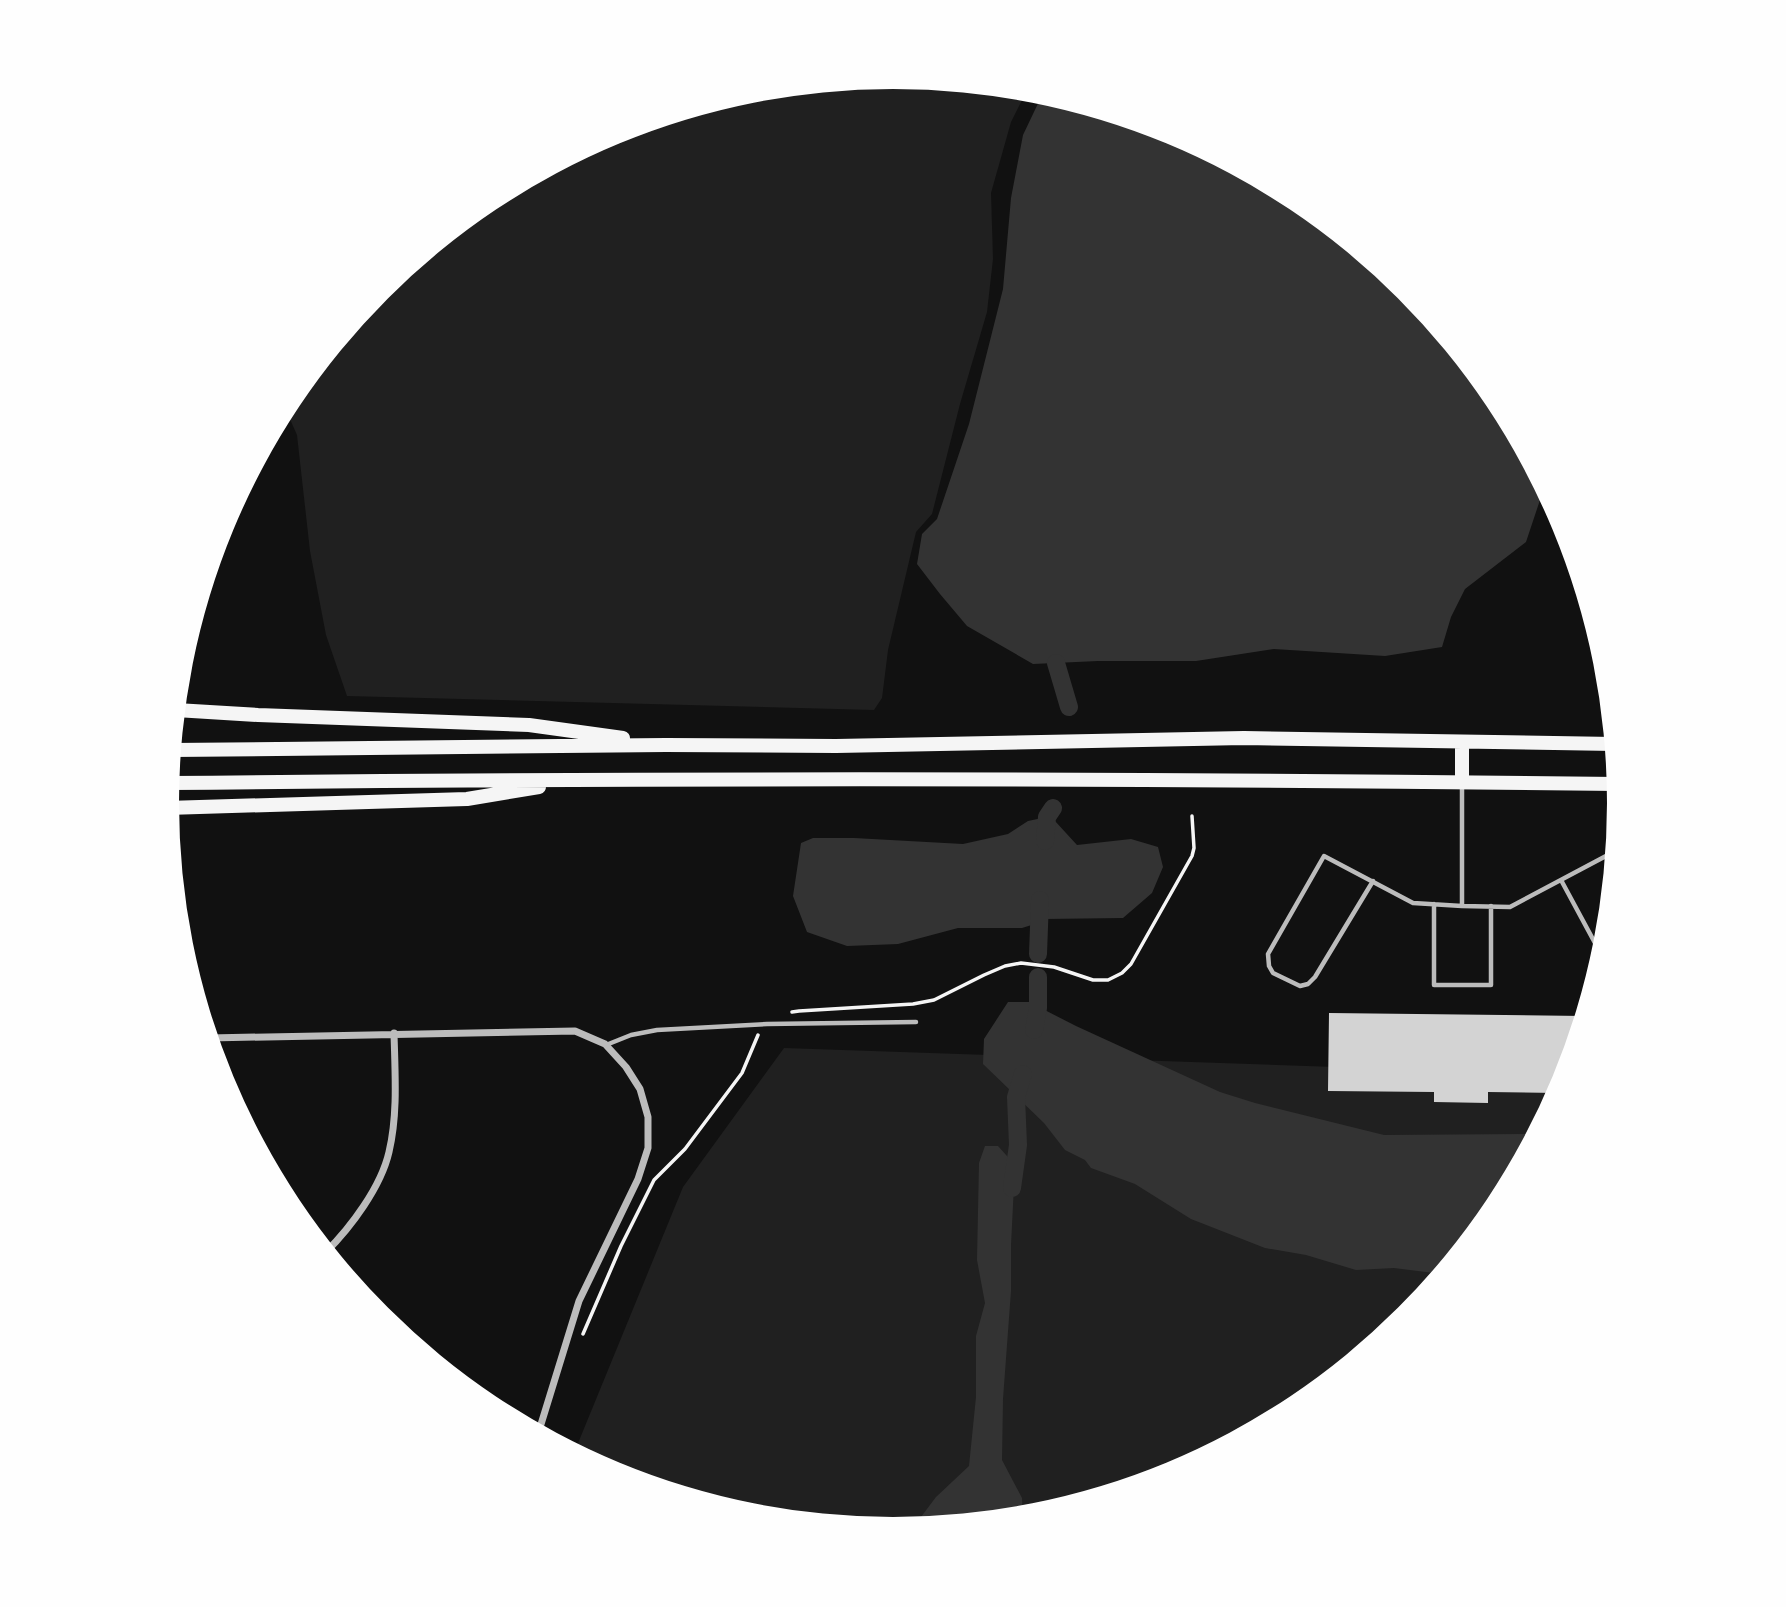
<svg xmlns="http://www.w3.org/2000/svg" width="1786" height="1607" font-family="Figtree,sans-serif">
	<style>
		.green { fill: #202020 }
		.water { fill: #333 }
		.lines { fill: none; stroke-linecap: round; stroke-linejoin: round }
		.canal { stroke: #333; stroke-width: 18 }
		.building { fill: #d3d3d3 }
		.path { stroke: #f5f5f5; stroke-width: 3.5 }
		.service { stroke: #bcbcbc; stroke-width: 4.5 }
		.minor { stroke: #bcbcbc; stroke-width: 7 }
		.primary { stroke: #f5f5f5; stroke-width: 14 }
	</style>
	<rect width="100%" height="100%" fill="#111"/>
	<path class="green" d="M 893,77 L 1027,90 L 1011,122 L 991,193 L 993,259 L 987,312 L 960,404 L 932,514 L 916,532 L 888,650 L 882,698 L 874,710 L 347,696 L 326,635 L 310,551 L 297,435 L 285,408 L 289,400 L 380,290 L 490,199 L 615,132 L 752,91 Z
		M 784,1048 L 1566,1075 L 1564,1082 L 1497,1207 L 1406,1317 L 1296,1408 L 1171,1475 L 1034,1516 L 893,1530 L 751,1516 L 615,1475 L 574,1453 L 683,1187 Z"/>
	<path class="water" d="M 1043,93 L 1171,132 L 1297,200 L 1407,290 L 1497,400 L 1544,488 L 1526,542 L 1465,589 L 1451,617 L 1442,647 L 1385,656 L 1274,649 L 1196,661 L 1098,661 L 1033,664 L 967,626 L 940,594 L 917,564 L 922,534 L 937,519 L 969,424 L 1003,289 L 1011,198 L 1023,135 Z
		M 1047,817 L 1055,821 L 1077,845 L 1131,839 L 1158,847 L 1163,867 L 1152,893 L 1123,918 L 1044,919 L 1038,923 L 1022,928 L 958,928 L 898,944 L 847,946 L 807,932 L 793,896 L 801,843 L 813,838 L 854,838 L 963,844 L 1008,834 L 1028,821 Z
		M 1008,1002 L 1029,1002 L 1076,1026 L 1220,1092 L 1255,1103 L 1384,1135 L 1536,1134 L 1497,1207 L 1442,1274 L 1394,1268 L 1356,1270 L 1306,1255 L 1265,1248 L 1191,1219 L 1135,1184 L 1091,1168 L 1085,1160 L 1065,1150 L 1044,1123 L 983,1064 L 984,1039 Z
		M 985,1146 L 998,1146 L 1015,1165 L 1011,1245 L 1011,1291 L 1003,1399 L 1002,1460 L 1022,1498 L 1023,1517 L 896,1530 L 918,1521 L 936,1497 L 969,1466 L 976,1397 L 976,1336 L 985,1303 L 977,1260 L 979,1163 Z"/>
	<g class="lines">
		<path class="canal" d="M 1056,663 L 1069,707
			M 1045,841 L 1047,817 L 1053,808
			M 1038,954 L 1040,900
			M 1034,1030 L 1038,1008 L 1038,977
			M 1012,1188 L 1018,1145 L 1016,1097 L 1023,1074"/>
	</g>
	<path class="building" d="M 1329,1013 L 1584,1016 L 1564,1082 L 1558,1093 L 1488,1092 L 1488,1103 L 1434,1102 L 1434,1092 L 1328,1091 Z"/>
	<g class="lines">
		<path class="path" d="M 792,1012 L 799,1011 L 913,1004 L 934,1000 L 984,975 L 1005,966 L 1021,963 L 1054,967 L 1093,980 L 1108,980 L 1122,973 L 1131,964 L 1192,856 L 1194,848 L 1192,816
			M 583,1334 L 621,1246 L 654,1180 L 685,1149 L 742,1073 L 758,1035"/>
		<path class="service" d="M 1606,856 L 1613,869
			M 1561,880 L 1602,956
			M 1373,881 L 1315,977 L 1308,984 L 1300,986 L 1273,973 L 1269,966 L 1268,954 L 1324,856 L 1413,903 L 1462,906 L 1462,786
			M 1434,904 L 1434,985 L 1491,985 L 1491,906
			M 1462,906 L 1510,907 L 1606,856 L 1614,856
			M 606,1045 L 631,1035 L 657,1030 L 767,1024 L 916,1022"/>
		<path class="minor" d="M 209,1038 L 575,1031 L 605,1044 L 626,1067 L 640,1089 L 648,1117 L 648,1148 L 638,1179 L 579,1301 L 538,1434
			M 326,1252 C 351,1227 381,1187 389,1152 C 398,1114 395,1073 394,1033"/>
		<path class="primary" d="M 176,710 L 258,715 L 529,725 L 623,738
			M 172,750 L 666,745 L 836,746 L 1244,738 L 1614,744
			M 1462,782 L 1462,742
			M 168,783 C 651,778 1135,778 1618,784
			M 167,808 L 467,799 L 539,787"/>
	</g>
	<path d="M0 0H1786V1607H0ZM179 803a714 714 0 1 1 1428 0a714 714 0 1 1-1428 0Z" fill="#fefefe" fill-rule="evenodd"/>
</svg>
